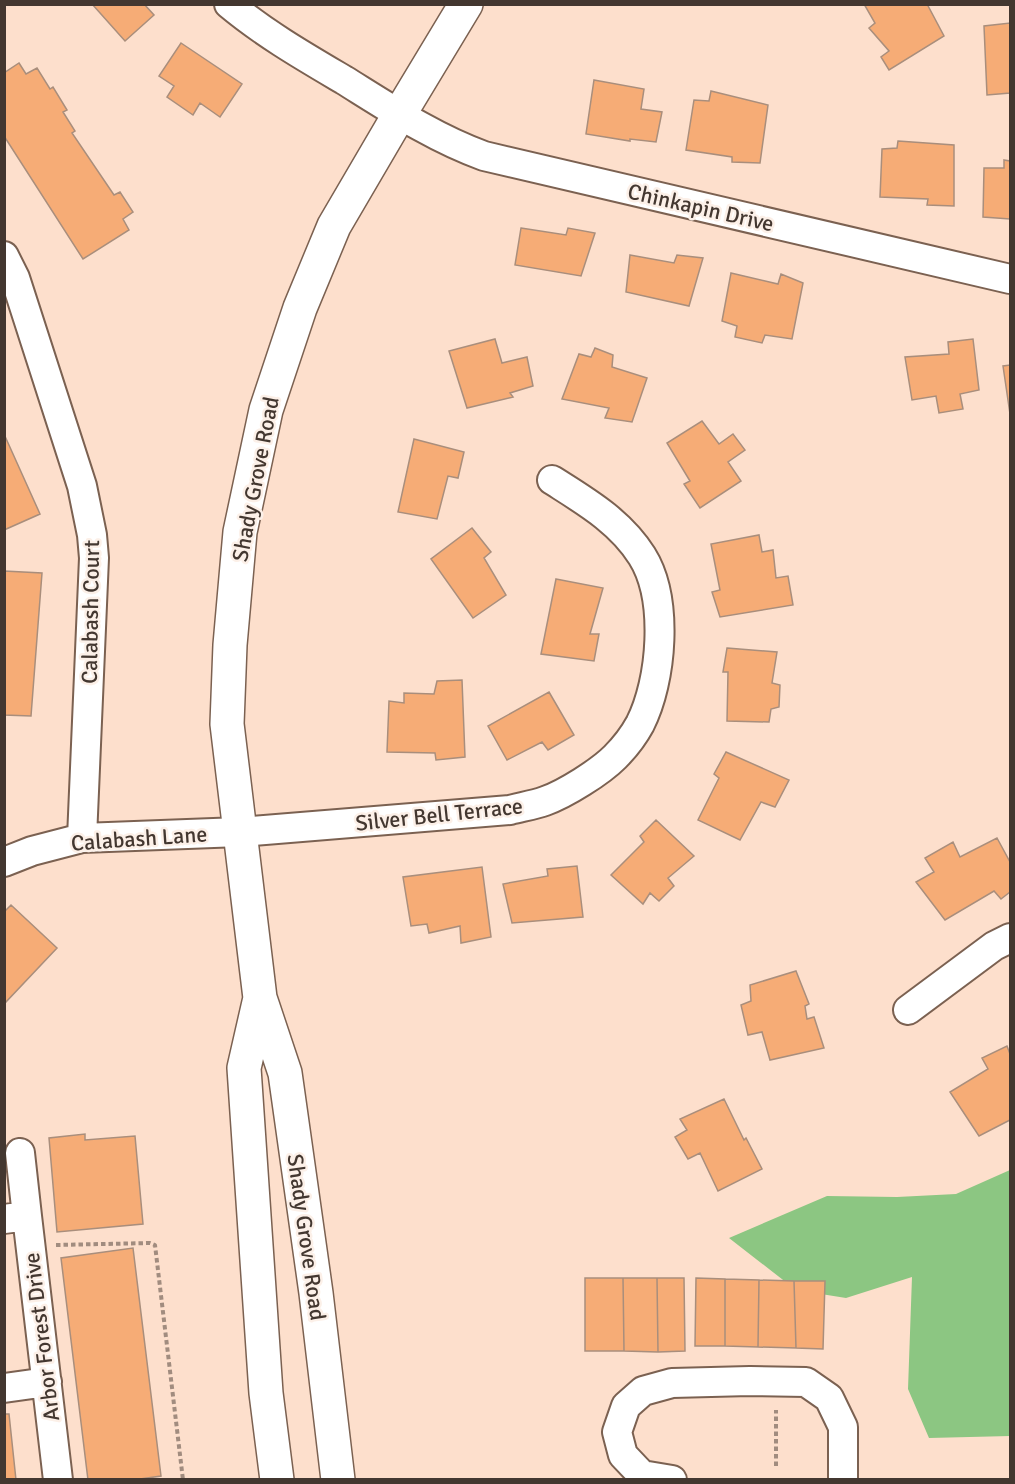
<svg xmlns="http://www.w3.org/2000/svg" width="1015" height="1484" font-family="Signika,sans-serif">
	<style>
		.forest { fill: #8cc682 }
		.building { fill: #f6ac76; stroke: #a98e7c; stroke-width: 1.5 }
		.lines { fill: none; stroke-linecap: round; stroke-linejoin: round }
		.minor-casing { stroke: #7b6151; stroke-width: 32 }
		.major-casing { stroke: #7b6151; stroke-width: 36 }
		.path { stroke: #a18c7f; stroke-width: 4; stroke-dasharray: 4.5 3; stroke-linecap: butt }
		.minor { stroke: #fff; stroke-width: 28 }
		.major { stroke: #fff; stroke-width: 33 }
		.labels { text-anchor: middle; stroke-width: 5; stroke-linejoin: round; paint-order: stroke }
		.street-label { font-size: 22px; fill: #433730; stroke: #fcf0e8 }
	</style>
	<rect width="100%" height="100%" fill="#fddfcc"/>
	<path class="forest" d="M 1010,1170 L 1010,1436 L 929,1438 L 908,1389 L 912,1277 L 846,1298 L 796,1290 L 729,1238 L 827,1196 L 897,1197 L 956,1194 Z"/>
	<path class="building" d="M 92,4 L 144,4 L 154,15 L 125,41 Z
		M 864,4 L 927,4 L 944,36 L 889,70 L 881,57 L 889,51 L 869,28 L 875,23 Z
		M 1010,23 L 1010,93 L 987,95 L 984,26 Z
		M 181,43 L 242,84 L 220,117 L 200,103 L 193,115 L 167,97 L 174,86 L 159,76 Z
		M 19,63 L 26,74 L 37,68 L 50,89 L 53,87 L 67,110 L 63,112 L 75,131 L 72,133 L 114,195 L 120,192 L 133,212 L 123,219 L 129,230 L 83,259 L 4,136 L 4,73 Z
		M 594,80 L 644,89 L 641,109 L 662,112 L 656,142 L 630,139 L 630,141 L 586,134 Z
		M 711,91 L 768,105 L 760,163 L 732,162 L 732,157 L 686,150 L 694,100 L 709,101 Z
		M 898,141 L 954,145 L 954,206 L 927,205 L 928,199 L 880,197 L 882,149 L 897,148 Z
		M 1004,160 L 1010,161 L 1010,219 L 983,217 L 984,168 L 1004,168 Z
		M 521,228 L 566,235 L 568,228 L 595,233 L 581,276 L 515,265 Z
		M 630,255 L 674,263 L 677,255 L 703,258 L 689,306 L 626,292 Z
		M 731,273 L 778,284 L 781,274 L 803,283 L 792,339 L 765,335 L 762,343 L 735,337 L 737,326 L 722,321 Z
		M 495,339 L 502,363 L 527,357 L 533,386 L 510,393 L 513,397 L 467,408 L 449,351 Z
		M 973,339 L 979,390 L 960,394 L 963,409 L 939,413 L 936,396 L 912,400 L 905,357 L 949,354 L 948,342 Z
		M 595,348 L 613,355 L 612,367 L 647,378 L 632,422 L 605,418 L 609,408 L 562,399 L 579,354 L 591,357 Z
		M 1010,365 L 1010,414 L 1003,366 Z
		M 702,421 L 719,444 L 733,434 L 745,450 L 728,462 L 741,481 L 700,508 L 684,484 L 690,481 L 667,443 Z
		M 4,434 L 40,514 L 4,530 Z
		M 414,439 L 464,452 L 458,478 L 448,476 L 437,519 L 398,512 Z
		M 472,528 L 491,552 L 484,558 L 506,595 L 473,618 L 431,559 Z
		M 759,535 L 762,552 L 773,550 L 776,578 L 788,576 L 793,605 L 720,617 L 712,592 L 720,590 L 711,544 Z
		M 4,571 L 42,573 L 31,716 L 4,715 Z
		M 556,579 L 603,588 L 590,634 L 599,634 L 594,661 L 541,654 Z
		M 727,648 L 777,652 L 772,683 L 780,685 L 779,707 L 771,709 L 769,722 L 727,721 L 728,672 L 723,672 Z
		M 462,680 L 465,757 L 436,760 L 435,753 L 387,752 L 389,701 L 404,703 L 404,693 L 434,694 L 437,681 Z
		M 549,692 L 574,735 L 548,750 L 542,742 L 507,760 L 488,726 Z
		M 726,752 L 789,780 L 775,807 L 761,802 L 740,840 L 698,820 L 719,778 L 714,774 Z
		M 656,820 L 694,856 L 668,878 L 674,886 L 659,901 L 650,893 L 643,904 L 611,875 L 644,842 L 640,836 Z
		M 997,838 L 1010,862 L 1010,892 L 1001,899 L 994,891 L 945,920 L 916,882 L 934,872 L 925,858 L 953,842 L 960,857 Z
		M 577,866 L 583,917 L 512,923 L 503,884 L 548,876 L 547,869 Z
		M 482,867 L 491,937 L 461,943 L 460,926 L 429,933 L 427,924 L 411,926 L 403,877 Z
		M 11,905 L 57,948 L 4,1004 L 4,912 Z
		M 796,971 L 809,1004 L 805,1006 L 807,1019 L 814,1017 L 824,1048 L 770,1060 L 762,1032 L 748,1035 L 741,1005 L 751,1001 L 750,985 Z
		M 1007,1046 L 1010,1054 L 1010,1120 L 979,1136 L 950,1092 L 988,1069 L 982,1058 Z
		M 724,1099 L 744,1140 L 746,1138 L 762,1169 L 718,1191 L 700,1153 L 688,1159 L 675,1137 L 687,1130 L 680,1119 Z
		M 85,1134 L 85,1140 L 135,1136 L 143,1224 L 57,1232 L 49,1138 Z
		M 133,1248 L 161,1476 L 133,1480 L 88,1480 L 61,1258 Z
		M 585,1278 L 623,1278 L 624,1351 L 585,1351 Z
		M 623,1278 L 657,1278 L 658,1352 L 624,1351 Z
		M 657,1278 L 684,1278 L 685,1351 L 658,1352 Z
		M 696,1278 L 725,1279 L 725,1346 L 695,1346 Z
		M 725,1279 L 759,1280 L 758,1347 L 725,1346 Z
		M 759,1280 L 794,1281 L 796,1348 L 758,1347 Z
		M 794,1281 L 825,1281 L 823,1349 L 796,1348 Z
		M 4,1414 L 9,1414 L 16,1480 L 4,1480 Z"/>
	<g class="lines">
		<defs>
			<path id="minor" d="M 229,4 C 265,34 305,57 344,80 C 389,108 434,138 484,156 L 1010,279
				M 4,256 L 15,278 L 82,486 L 92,535 L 94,558 L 82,838
				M 4,862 L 32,851 L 82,838 L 240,832 L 510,810 C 521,807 534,805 545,801 C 565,794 600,772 615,757 C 623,749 634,735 640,724 C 662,681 669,599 642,556 C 620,521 585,501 552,480
				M 908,1010 L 994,946 L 1010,938
				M 20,1153 L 27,1216
				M 4,1219 L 27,1216 L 58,1480
				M 4,1388 L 47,1382
				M 672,1480 L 642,1475 L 623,1455 L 617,1432 L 626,1406 L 643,1391 L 672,1383 L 750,1381 L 806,1382 L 829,1398 L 843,1427 L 843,1480"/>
			<path id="major" d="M 260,998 L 244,1068 L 266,1393 L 277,1480
				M 338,1480 L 316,1293 L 285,1073 L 260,998 L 227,724 L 230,645 L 240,532 L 266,410 L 300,308 L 334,226 L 399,115 L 466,4"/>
		</defs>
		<use href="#minor" class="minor-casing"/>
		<use href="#major" class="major-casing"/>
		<path class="path" d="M 56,1245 L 150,1243 L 155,1245 L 183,1480
			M 776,1466 L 776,1410"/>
		<use href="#minor" class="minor"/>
		<use href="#major" class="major"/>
	</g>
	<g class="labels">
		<g class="street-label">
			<text transform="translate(701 207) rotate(13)" y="8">Chinkapin Drive</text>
			<text transform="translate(255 479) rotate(-79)" y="8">Shady Grove Road</text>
			<text transform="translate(90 612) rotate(-89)" y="8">Calabash Court</text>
			<text transform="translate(439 814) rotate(-6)" y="8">Silver Bell Terrace</text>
			<text transform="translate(139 838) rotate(-4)" y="8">Calabash Lane</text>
			<text transform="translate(307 1237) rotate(82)" y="8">Shady Grove Road</text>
			<text transform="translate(41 1337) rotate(-97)" y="8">Arbor Forest Drive</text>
		</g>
	</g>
	<rect width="1015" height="1484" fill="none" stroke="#433730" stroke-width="12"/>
</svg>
